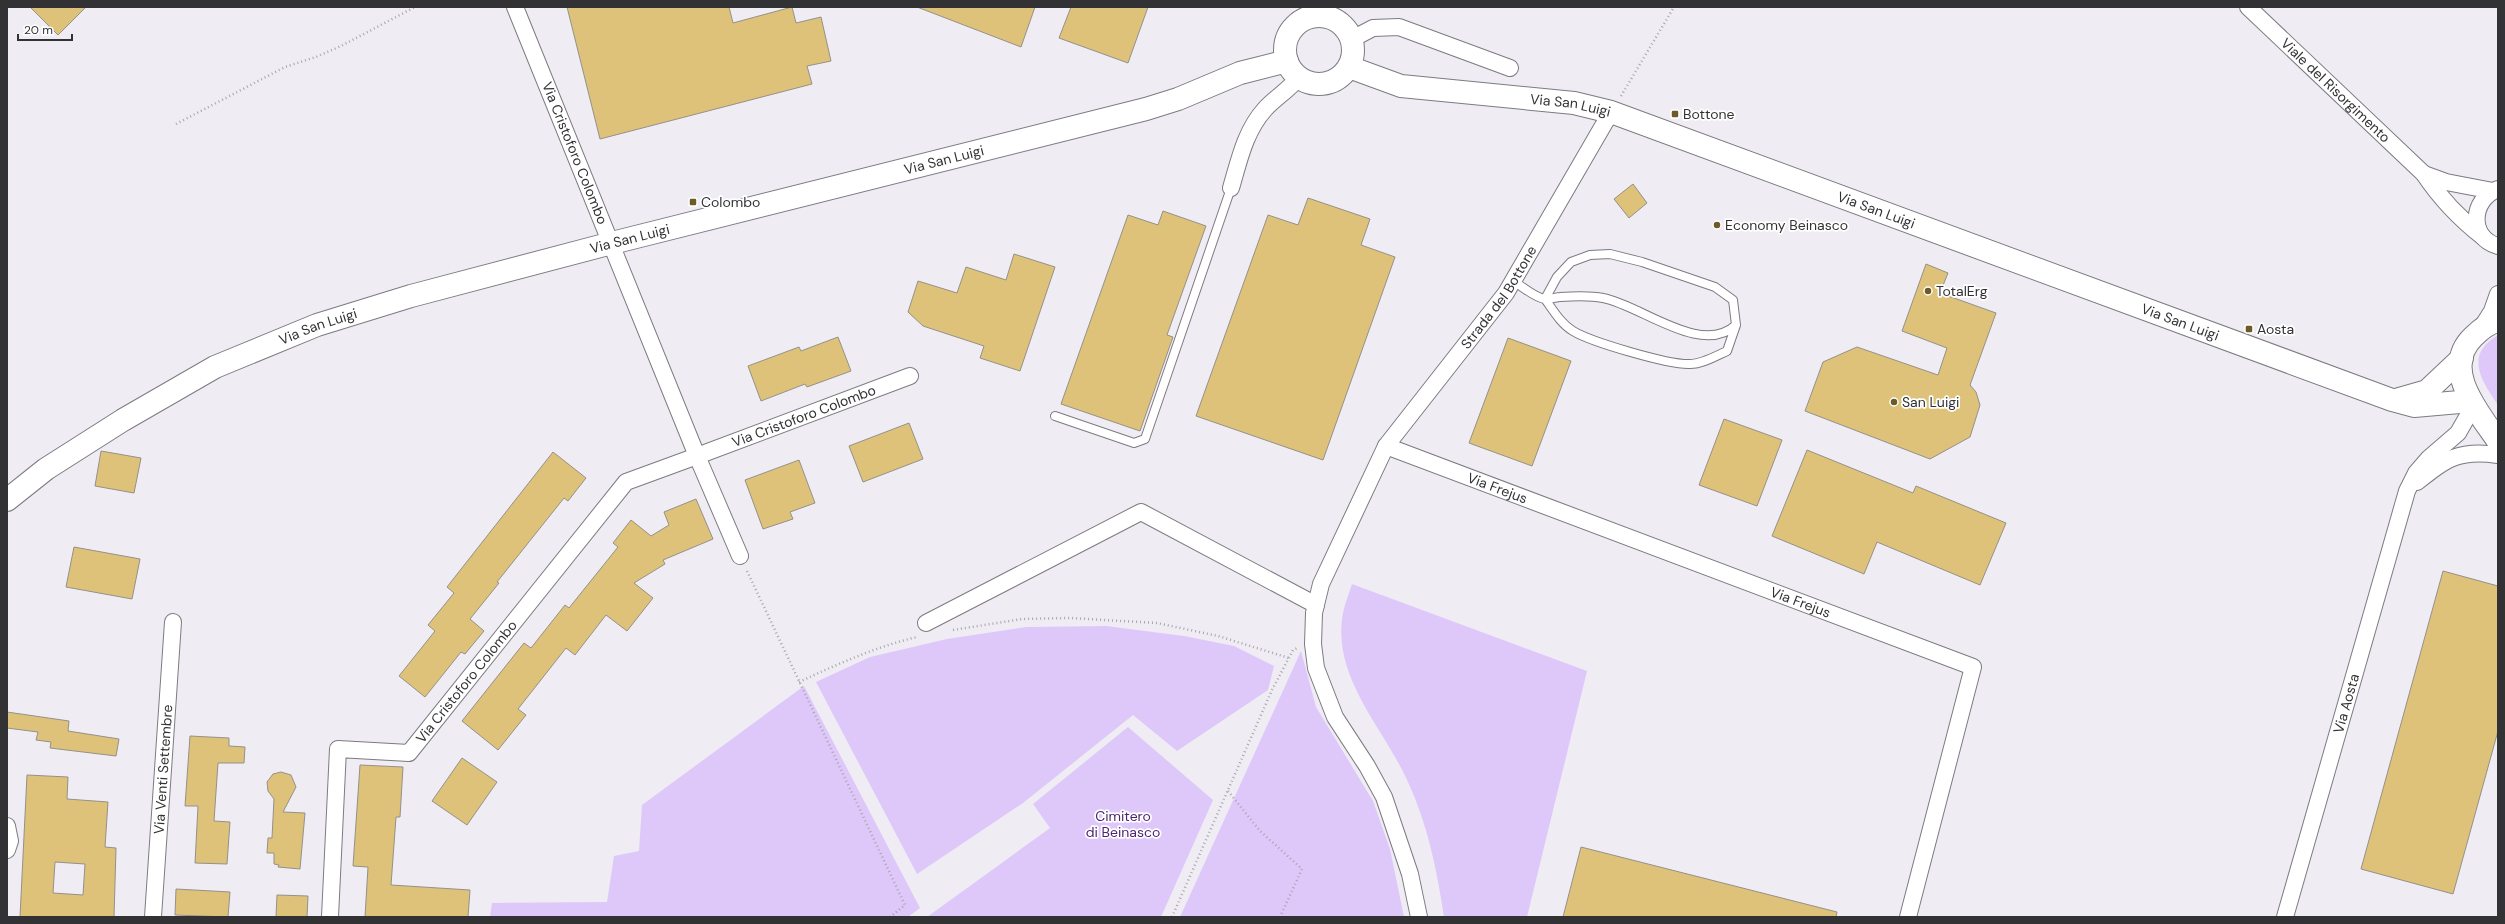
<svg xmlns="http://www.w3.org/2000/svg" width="2505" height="924" font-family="'DM Sans',sans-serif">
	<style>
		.green { fill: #dec8fa }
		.building { fill: #dec279; stroke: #94918a; fill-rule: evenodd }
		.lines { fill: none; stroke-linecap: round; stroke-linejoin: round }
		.lane-casing { stroke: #7d7a81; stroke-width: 10 }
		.street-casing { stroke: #7d7a81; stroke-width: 18 }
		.secondary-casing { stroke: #7d7a81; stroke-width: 24 }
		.path { stroke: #a8a6ac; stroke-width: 2.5; stroke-dasharray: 1 3; stroke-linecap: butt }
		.lane { stroke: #fff; stroke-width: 8 }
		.street { stroke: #fff; stroke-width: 16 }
		.secondary { stroke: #fff; stroke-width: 22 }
		.poi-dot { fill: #6d5a29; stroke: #fff; stroke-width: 1.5 }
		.labels { text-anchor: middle; stroke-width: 3.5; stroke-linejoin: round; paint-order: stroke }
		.street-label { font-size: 14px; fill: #323134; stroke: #fff }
		.poi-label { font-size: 14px; fill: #323134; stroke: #fff; text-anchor: start }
		.park-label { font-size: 14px; fill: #4c2470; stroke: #fff }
	</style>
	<rect width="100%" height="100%" fill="#efecf4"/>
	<path class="green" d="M 2498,335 L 2498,405 C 2481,380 2464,355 2498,335 Z
		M 1352,584 L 1587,671 L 1527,917 L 1444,917 C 1437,871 1428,825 1408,782 C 1384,728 1331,677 1343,613 C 1345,603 1349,593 1352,584 Z
		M 1106,626 L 1184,636 L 1234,646 L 1274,666 L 1268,690 L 1177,751 L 1133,715 L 1023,803 L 917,874 L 816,682 L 870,657 L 947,639 L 1026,627 Z
		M 1301,651 L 1316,707 L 1373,801 L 1390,849 L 1404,917 L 1180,917 Z
		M 804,686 L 920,908 L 908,917 L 490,917 L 492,903 L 607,902 L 614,856 L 639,851 L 642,805 Z
		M 1128,727 L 1213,800 L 1161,917 L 927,917 L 1050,828 L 1033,804 Z"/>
	<path class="building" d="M 30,7 L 86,7 L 58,35 Z
		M 567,7 L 729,7 L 733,23 L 792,7 L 796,23 L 821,17 L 831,61 L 807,66 L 812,84 L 600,139 Z
		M 917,7 L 1035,7 L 1021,47 Z
		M 1071,7 L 1148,7 L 1128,63 L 1059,38 Z
		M 1633,184 L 1647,203 L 1629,218 L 1614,199 Z
		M 1308,198 L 1370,219 L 1361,245 L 1395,257 L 1323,460 L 1196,416 L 1268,215 L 1298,225 Z
		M 1163,211 L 1206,226 L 1167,335 L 1173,337 L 1140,431 L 1061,404 L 1128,215 L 1158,225 Z
		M 1014,254 L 1055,267 L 1020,371 L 980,358 L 984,346 L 923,326 L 908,312 L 918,281 L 957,293 L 966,267 L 1006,280 Z
		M 1926,264 L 1948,273 L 1940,293 L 1996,313 L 1970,385 L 1976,392 L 1980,405 L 1970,437 L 1930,459 L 1805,411 L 1823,362 L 1857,347 L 1938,375 L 1947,348 L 1902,331 Z
		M 838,337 L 851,371 L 807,387 L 805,384 L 761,401 L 748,366 L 799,347 L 801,351 Z
		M 1508,338 L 1571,361 L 1532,466 L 1469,443 Z
		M 1724,419 L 1782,440 L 1757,506 L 1699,485 Z
		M 909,423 L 923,459 L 863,482 L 849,446 Z
		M 1807,450 L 1913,493 L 1916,486 L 2006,523 L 1980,585 L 1877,542 L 1864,574 L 1772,536 Z
		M 101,451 L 141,458 L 134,493 L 95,486 Z
		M 553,452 L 586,478 L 568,501 L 564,498 L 497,582 L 499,583 L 470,619 L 484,631 L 465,654 L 461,652 L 425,697 L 399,676 L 435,631 L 428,625 L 454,593 L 447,587 Z
		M 799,460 L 815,503 L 790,512 L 793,519 L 763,529 L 745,480 Z
		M 696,499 L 713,539 L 663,560 L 665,564 L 634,583 L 653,598 L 627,631 L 606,615 L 575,655 L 566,648 L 518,709 L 526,715 L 498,750 L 462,721 L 524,643 L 531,648 L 565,605 L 569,608 L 618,547 L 613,543 L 631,520 L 651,536 L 669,525 L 664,512 Z
		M 74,547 L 140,559 L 132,599 L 66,587 Z
		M 2443,571 L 2498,586 L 2498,731 L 2453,894 L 2361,869 Z
		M 7,712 L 69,721 L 68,731 L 119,739 L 116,756 L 50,748 L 51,742 L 36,740 L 38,732 L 7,728 Z
		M 190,736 L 229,738 L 229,746 L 245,747 L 244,763 L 218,763 L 214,821 L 230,822 L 227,864 L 195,863 L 198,806 L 185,806 Z
		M 462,758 L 497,782 L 467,825 L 432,801 Z
		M 360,765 L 403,767 L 400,817 L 396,817 L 391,885 L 470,890 L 468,917 L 365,917 L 368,867 L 353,866 Z
		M 281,772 L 291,775 L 296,787 L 283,812 L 305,813 L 300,869 L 278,867 L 279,865 L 274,864 L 274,853 L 267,853 L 268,838 L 272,838 L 274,799 L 268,791 L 267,782 L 273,774 Z
		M 27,775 L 68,777 L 67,799 L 108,802 L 105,847 L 116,848 L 114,917 L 20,917 ZM 55,862 L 85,864 L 83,895 L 53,893 Z
		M 1581,847 L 1837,912 L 1836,917 L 1563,917 Z
		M 176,889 L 230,892 L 228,917 L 175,915 Z
		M 277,895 L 308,896 L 307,917 L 276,917 Z"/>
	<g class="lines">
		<defs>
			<path id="lane" d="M 1513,281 C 1522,286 1535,298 1545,299 C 1550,300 1556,297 1560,297 C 1574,296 1589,295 1603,298 C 1641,305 1701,357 1736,325 L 1733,300 L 1715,287 L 1642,262 L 1610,254 L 1590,255 L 1571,262 L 1557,277 L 1545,299 C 1553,310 1561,324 1573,331 C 1591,342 1669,365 1690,364 C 1702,364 1716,356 1727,351 L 1736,325
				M 1055,416 L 1134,443 L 1145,439 L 1231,188"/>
			<g id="street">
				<path id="s1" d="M 2248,7 L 2424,174 C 2440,198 2460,219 2483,237"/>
				<path d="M 1352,39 L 1373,28 L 1399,27 L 1510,68"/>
				<path d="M 2424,174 L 2446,182 L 2493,191"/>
				<path d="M 1231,188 C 1239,161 1245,131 1265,109 C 1276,97 1289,90 1299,77"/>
				<path d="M 2498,189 C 2471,199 2468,238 2498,246"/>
				<path d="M 2480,330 L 2492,311 L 2498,294"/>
				<path id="s2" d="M 1386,446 L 1973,667 L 1908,917"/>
				<path d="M 2417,482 C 2446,459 2459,449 2498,455"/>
				<path id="s3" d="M 740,556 L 697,456 L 910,376"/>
				<path d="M 926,623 L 1141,512 L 1316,605"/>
				<path d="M 7,826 L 10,841 L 7,850"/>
				<path id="s4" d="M 153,917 L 173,622"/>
				<path id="s5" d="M 330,917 L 338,749 L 409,753 L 626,482 L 697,456 L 515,7"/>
				<path id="s6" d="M 1419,917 L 1410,874 L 1384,797 L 1367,766 L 1335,717 L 1316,668 L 1313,644 L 1314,613 L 1321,584 L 1386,446 L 1506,293 L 1611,112"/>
				<path id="s7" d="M 2285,917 L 2407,491 L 2416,473 L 2429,458 L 2458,433 L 2474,405"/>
			</g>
			<g id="secondary">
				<circle cx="1319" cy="50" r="34"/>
				<path id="s8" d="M 1349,67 L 1401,86 L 1574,103 L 1611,112 L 2392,400 L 2414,406 L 2471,401"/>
				<path d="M 2498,321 C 2488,323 2480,330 2473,337 C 2440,369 2480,414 2498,441"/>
				<path d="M 2399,399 L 2427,391 L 2462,358"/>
				<path id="s9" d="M 7,500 L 46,469 L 123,420 L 215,367 L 317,325 L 411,296 L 612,243 L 1146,109 L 1178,99 L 1240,73 L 1287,61"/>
			</g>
		</defs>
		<use href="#lane" class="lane-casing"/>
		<use href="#street" class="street-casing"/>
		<use href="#secondary" class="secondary-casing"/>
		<path class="path" d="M 1621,96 L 1674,7
			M 176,124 L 285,67 L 316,57 L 341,46 L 415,7
			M 747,571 L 905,905 L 890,917
			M 953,630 L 1022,619 L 1070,618 L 1157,623 L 1218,636 L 1289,658
			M 799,682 C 838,664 875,647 917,637
			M 1228,791 L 1260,831 L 1302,869 L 1280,917
			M 1172,917 L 1272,690 L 1293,650 L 1297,648"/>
		<use href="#lane" class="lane"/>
		<use href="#street" class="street"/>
		<use href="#secondary" class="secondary"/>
	</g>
	<g class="poi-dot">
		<rect x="1671" y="110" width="8" height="8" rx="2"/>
		<rect x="689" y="198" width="8" height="8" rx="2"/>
		<circle cx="1717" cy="225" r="4"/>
		<circle cx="1928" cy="291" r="4"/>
		<rect x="2245" y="325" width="8" height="8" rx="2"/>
		<circle cx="1894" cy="402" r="4"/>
	</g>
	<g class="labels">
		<g class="street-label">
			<text dy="5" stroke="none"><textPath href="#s1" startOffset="121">Viale del Risorgimento</textPath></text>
			<text dy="5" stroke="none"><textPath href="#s8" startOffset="226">Via San Luigi</textPath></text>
			<text transform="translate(575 153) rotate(68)" y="5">Via Cristoforo Colombo</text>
			<text dy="5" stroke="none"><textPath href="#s9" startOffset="1006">Via San Luigi</textPath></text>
			<text dy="5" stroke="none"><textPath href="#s8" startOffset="550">Via San Luigi</textPath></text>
			<text dy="5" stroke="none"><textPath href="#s9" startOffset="682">Via San Luigi</textPath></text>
			<text dy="5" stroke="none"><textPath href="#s6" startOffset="696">Strada del Bottone</textPath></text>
			<text dy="5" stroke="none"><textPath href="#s8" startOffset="874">Via San Luigi</textPath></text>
			<text dy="5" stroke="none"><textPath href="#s9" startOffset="358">Via San Luigi</textPath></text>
			<text dy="5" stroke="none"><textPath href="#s3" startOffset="223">Via Cristoforo Colombo</textPath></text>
			<text dy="5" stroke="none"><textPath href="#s2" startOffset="119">Via Frejus</textPath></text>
			<text dy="5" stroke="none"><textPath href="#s2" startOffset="443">Via Frejus</textPath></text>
			<text dy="5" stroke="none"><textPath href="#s5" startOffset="331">Via Cristoforo Colombo</textPath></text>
			<text dy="5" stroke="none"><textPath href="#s7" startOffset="222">Via Aosta</textPath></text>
			<text dy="5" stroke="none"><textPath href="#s4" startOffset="148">Via Venti Settembre</textPath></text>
		</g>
		<g class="poi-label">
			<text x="1683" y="119">Bottone</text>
			<text x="701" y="207">Colombo</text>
			<text x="1725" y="230">Economy Beinasco</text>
			<text x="1936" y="296">TotalErg</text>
			<text x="2257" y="334">Aosta</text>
			<text x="1902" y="407">San Luigi</text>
		</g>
		<g class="park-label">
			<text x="1123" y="821">Cimitero<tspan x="1123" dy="16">di Beinasco</tspan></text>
		</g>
	</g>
	<rect width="2505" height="924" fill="none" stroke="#323134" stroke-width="16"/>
	<path d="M18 34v6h54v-6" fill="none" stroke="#323134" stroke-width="2"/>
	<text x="24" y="34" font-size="12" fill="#323134" stroke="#ffffff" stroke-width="3" paint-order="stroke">20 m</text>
</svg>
